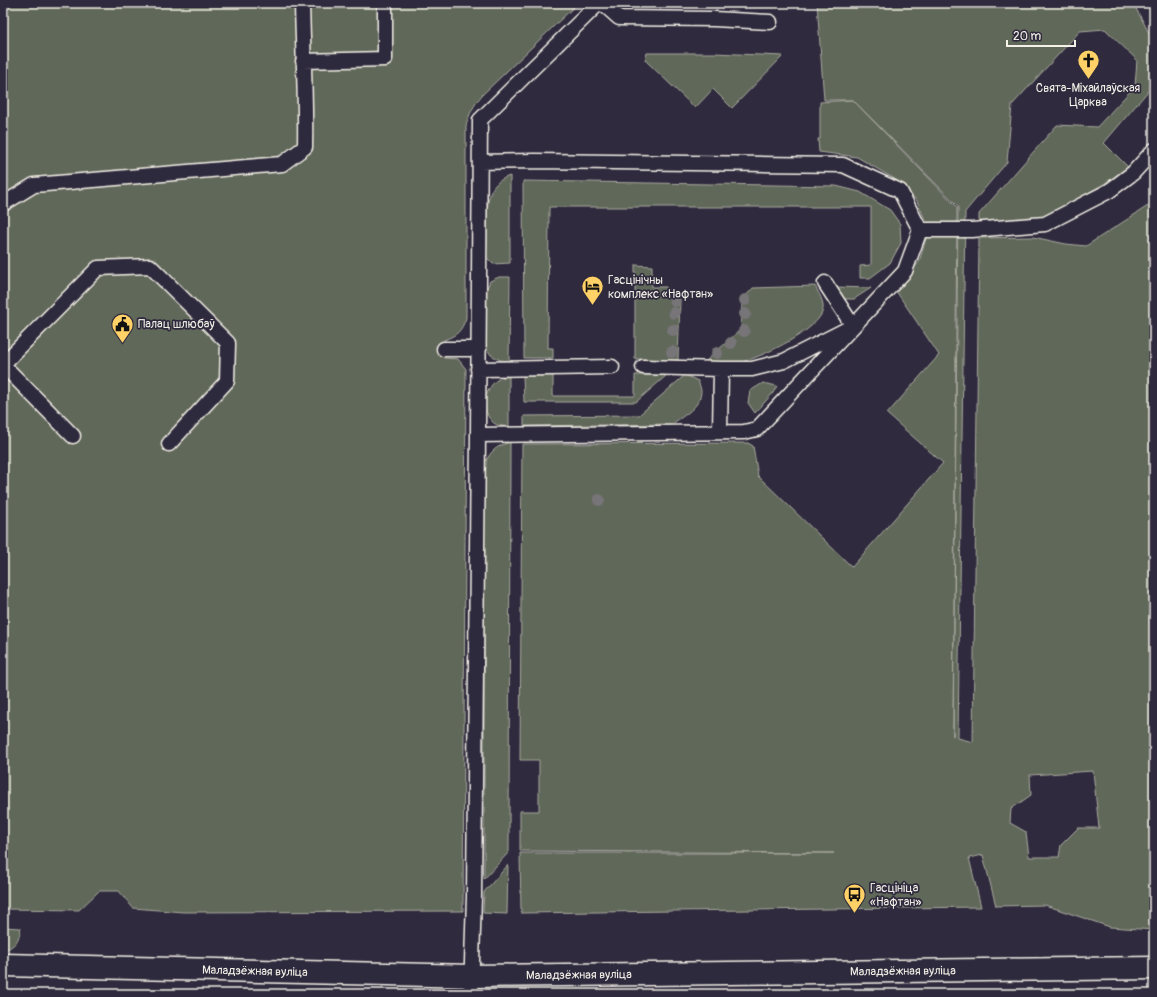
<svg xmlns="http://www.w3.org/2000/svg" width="1157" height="997" font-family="Pangolin,sans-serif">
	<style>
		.green { fill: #61675a; stroke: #aaaca1; fill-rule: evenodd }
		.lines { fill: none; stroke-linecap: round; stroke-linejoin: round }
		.service-casing { stroke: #f4f1e8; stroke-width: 17 }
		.secondary-casing { stroke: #f4f1e8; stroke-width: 25 }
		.service { stroke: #2f2a3d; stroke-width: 14 }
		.secondary { stroke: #2f2a3d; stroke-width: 22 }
		.tree { fill: #777578 }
		.labels { text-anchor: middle; stroke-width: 3.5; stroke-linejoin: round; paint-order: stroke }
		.poi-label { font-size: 12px; fill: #f4f1e8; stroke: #2f2a3d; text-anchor: start }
		.street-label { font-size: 12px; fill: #f4f1e8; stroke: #2f2a3d }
	</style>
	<rect width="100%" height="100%" fill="#2f2a3d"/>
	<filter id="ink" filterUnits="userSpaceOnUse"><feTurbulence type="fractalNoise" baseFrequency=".025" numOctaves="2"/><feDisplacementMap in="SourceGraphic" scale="8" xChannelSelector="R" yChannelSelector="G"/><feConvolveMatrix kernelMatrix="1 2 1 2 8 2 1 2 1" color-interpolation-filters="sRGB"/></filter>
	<g filter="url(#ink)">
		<path class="green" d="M 3,3 L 578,3 L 482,95 C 474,105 469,114 466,126 L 466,318 C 461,332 457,335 444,340 L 444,358 L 458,359 L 466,369 L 463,911 L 183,912 L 133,908 L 119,891 L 99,891 L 79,910 L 3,909 Z
			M 817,3 L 1133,3 L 1154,42 L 1154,84 L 1104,143 L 1128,167 L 1104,184 L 1043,218 L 979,223 L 979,214 L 1057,125 L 1097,127 L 1135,86 L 1137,60 L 1105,29 L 1080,31 L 1012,105 L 1007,162 L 965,212 L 958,738 L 973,742 L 979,238 L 1033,237 L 1066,244 L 1086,246 L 1154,202 L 1154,930 L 1110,927 L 1045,905 L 996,906 L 983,855 L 969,858 L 981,907 L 521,913 L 520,853 L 834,853 L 520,851 L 520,811 L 539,811 L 539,760 L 520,760 L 522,444 L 748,443 L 753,446 L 758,476 L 852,567 L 943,463 L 887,414 L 939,355 L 896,291 L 919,262 L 929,229 L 917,201 L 898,181 L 857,157 L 819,152 L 818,139 L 820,139 L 820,102 L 853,100 L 957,207 L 953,736 L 958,206 L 853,100 L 824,100 ZM 1093,771 L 1099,828 L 1078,828 L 1061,845 L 1059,857 L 1029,857 L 1026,832 L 1010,823 L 1011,809 L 1031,795 L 1030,775 Z
			M 647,53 L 714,53 L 783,56 L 732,108 L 713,89 L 695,108 L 645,60 Z
			M 510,176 L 510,263 L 493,264 L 486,257 C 487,246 487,236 487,225 C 487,205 486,183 510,176 Z
			M 523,181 L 836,186 L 860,192 L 890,210 L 900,224 L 901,243 L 890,263 L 870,278 L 860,278 L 860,266 L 871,265 L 871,207 L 549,207 L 548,348 L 553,348 L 553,358 L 524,358 Z
			M 635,265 L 652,266 L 652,287 L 666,287 L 680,301 L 678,360 L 635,359 Z
			M 499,277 L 510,277 L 509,361 L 500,360 L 491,355 L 485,346 L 486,290 L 490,281 Z
			M 815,286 C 819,294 824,301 823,309 C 821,329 763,356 745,361 C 733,364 717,362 705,362 L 741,329 L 742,300 L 753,288 Z
			M 835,287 L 871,288 L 854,299 L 844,299 Z
			M 553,374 L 553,396 L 635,396 L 635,375 L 667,375 L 636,402 L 524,402 L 523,375 Z
			M 685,375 L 698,381 C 699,384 701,388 701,391 C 701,407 683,416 672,424 L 524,426 L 524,416 L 639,415 Z
			M 509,376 L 509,427 C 505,426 500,426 497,425 C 480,416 483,390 497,380 C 500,378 505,377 509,376 Z
			M 763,383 L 777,386 L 773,393 L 755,413 L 748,403 L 750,391 Z
			M 510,442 L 509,852 L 484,879 L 484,464 C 492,450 495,447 510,442 Z
			M 508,865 L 507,914 L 483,913 L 484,892 Z
			M 3,927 L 21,928 C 19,941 15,946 3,951 Z"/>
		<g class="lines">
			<defs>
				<path id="service" d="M 602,3 L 619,18 L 714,19 L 770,22
					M 303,61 L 385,59 L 385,3
					M 3,204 L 34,185 L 282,164 L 305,147 C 306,99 303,51 302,3
					M 920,230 L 972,230 L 1045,224 L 1109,191 L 1133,173 L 1154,150
					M 444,349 L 479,349
					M 3,364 L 98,268 L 150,266 L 228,343 L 227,381 L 169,444
					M 3,365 L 73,436
					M 643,367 L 721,369 L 752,369 L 784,361 L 853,326 L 825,283
					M 478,369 L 612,367
					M 720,432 L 721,369
					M 478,435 L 480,120 L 599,3
					M 471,994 L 474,897 L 478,435 L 744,432 L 757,429 L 905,271 L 920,230 L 900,191 L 843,165 L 535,161 L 480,162"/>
				<g id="secondary">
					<path id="s1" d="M 3,965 L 472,976 L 1154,968"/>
				</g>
			</defs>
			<use href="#service" class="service-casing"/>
			<use href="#secondary" class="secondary-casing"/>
			<use href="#service" class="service"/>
			<use href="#secondary" class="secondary"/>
		</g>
		<g class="tree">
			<circle cx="745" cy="300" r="6"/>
			<circle cx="675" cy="301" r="6"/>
			<circle cx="674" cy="313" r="6"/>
			<circle cx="745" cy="314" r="6"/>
			<circle cx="673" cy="330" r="6"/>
			<circle cx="744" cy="331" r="6"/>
			<circle cx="731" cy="343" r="6"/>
			<circle cx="672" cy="352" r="6"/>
			<circle cx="717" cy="353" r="6"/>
			<circle cx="599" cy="500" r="6"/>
		</g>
	</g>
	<defs>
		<symbol id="church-pin" viewBox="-11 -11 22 30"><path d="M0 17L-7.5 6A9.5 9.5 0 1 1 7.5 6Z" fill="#ffd166" stroke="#2f2a3d"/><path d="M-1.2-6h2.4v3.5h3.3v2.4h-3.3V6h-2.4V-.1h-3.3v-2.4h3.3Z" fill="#111"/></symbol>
		<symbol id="hotel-pin" viewBox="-11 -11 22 30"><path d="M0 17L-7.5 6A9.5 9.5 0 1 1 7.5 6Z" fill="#ffd166" stroke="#2f2a3d"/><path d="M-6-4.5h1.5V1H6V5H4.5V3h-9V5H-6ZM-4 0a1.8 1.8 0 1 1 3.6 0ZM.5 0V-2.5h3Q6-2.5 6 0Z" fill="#111"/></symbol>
		<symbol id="civic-pin" viewBox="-11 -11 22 30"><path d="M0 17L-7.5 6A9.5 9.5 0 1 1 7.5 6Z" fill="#ffd166" stroke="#2f2a3d"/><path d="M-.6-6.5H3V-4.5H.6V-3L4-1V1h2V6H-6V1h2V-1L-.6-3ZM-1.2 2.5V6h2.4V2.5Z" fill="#111"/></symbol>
		<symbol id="bus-pin" viewBox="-11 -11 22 30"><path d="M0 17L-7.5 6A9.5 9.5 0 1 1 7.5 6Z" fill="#ffd166" stroke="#2f2a3d"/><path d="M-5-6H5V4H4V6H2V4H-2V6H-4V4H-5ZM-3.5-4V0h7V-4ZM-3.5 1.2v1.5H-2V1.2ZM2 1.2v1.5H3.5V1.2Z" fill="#111"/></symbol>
	</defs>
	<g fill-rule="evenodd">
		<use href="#church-pin" x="1076" y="48" width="25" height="34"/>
		<use href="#hotel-pin" x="580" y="274" width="25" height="34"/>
		<use href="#civic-pin" x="110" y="312" width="25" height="34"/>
		<use href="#bus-pin" x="842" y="882" width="25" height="34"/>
	</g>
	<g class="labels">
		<g class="poi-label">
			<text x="1088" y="92" text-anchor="middle">Свята-Міхайлаўская<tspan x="1088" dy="14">Царква</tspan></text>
			<text x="608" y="284">Гасцінічны<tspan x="608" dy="14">комплекс «Нафтан»</tspan></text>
			<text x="138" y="328">Палац шлюбаў</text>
			<text x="870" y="892">Гасцініца<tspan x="870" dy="14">«Нафтан»</tspan></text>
		</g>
		<g class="street-label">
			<text dy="4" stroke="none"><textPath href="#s1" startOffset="252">Маладзёжная вуліца</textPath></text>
			<text dy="4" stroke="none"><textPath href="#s1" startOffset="900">Маладзёжная вуліца</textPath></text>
			<text dy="4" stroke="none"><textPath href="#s1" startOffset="576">Маладзёжная вуліца</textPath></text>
		</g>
	</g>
	<rect width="1157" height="997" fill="none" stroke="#2f2a3d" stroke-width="16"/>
	<rect x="8" y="8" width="1141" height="981" fill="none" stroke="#f4f1e8" stroke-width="1.5" filter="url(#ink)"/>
	<path d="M1007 40v6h68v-6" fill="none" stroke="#f4f1e8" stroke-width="2"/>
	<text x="1013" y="40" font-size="12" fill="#f4f1e8" stroke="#2f2a3d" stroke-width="3" paint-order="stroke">20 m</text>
</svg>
